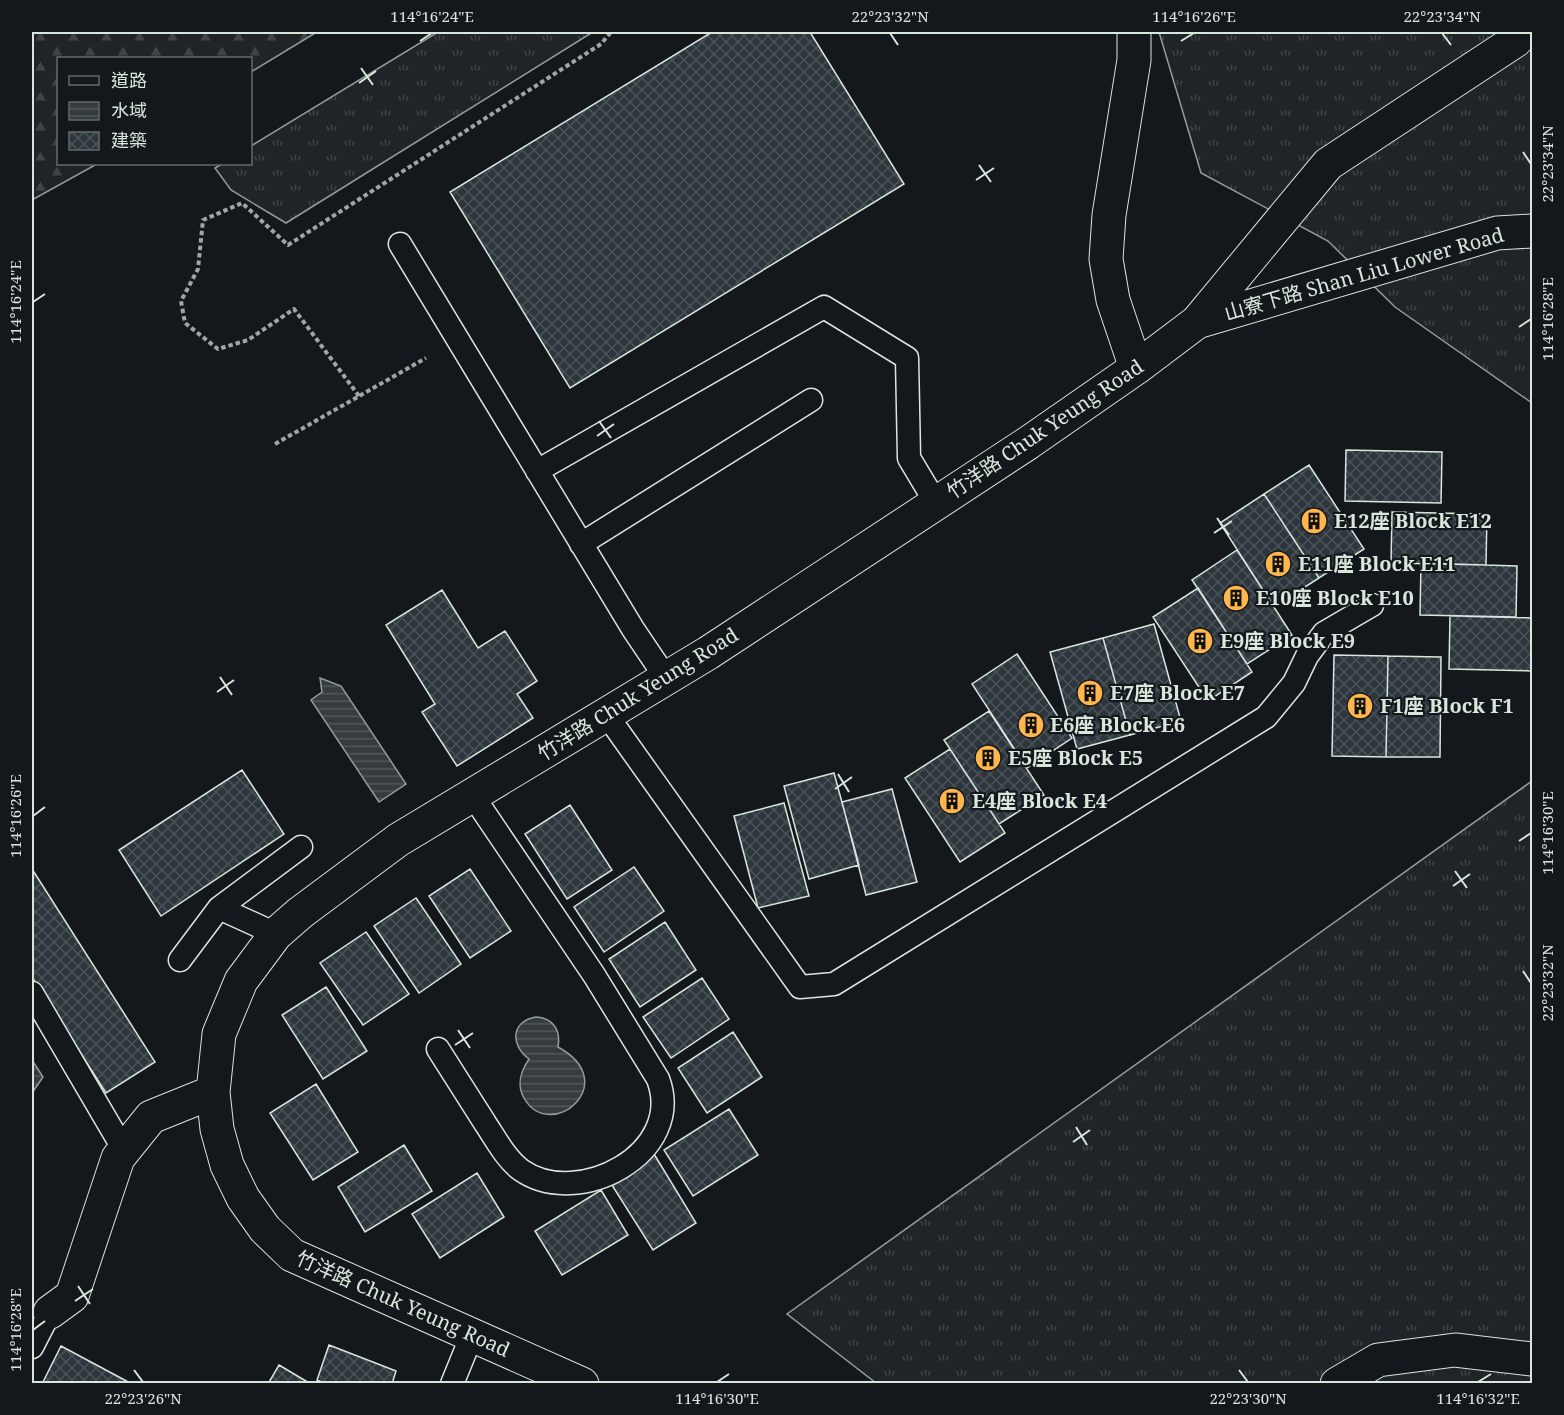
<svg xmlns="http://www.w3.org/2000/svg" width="1564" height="1415" font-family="'Noto Serif','Noto Sans TC',serif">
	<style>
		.grass { fill: url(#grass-tufts); stroke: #939e99; stroke-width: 1.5 }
		.forest { fill: url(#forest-firs); stroke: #939e99; stroke-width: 1.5 }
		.water { fill: url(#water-rules); stroke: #939e99; stroke-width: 1.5 }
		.building { fill: url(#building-cross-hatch); stroke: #d8e6dc; stroke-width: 1.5 }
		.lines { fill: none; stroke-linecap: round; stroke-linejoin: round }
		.lane-casing { stroke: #d8e6dc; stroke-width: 25 }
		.street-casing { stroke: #d8e6dc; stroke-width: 35 }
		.path { stroke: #9da8a2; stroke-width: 4; stroke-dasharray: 4.5 3; stroke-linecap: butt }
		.lane { stroke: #14181c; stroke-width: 22 }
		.street { stroke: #14181c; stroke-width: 33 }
		.ticks { fill: none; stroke: #d8e6dc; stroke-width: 2 }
		.labels { text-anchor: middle; stroke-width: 4.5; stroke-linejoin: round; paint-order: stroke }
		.street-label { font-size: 20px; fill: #d8e6dc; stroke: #14181c }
		.poi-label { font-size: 20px; font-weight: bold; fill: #d8e6dc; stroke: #14181c; text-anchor: start }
		.neatline { fill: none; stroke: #d8e6dc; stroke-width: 2 }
		.ticks-label { font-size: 15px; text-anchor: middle; fill: #d8e6dc }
	</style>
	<defs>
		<pattern id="grass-tufts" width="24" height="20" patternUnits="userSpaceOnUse" patternTransform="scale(1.5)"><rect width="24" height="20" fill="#202428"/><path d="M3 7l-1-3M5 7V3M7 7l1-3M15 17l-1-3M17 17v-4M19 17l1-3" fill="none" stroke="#404447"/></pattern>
		<pattern id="forest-firs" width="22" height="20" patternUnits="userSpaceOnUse" patternTransform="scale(1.5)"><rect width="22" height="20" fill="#202428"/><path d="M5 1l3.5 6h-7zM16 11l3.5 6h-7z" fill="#404447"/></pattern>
		<pattern id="water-rules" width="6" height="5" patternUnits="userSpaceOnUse" patternTransform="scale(1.5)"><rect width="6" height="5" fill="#363b3e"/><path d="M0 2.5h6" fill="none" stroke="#525759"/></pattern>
		<pattern id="building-cross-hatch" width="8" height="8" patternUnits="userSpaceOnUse" patternTransform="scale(1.5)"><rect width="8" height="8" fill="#2c363c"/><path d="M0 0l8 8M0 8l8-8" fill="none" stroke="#4a5358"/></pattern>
	</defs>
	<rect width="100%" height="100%" fill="#14181c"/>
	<path class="grass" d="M 438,32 L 593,32 L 286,223 L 231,190 L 215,168 L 222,164 L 250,164 L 251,146 Z
		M 1159,32 L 1532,32 L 1532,403 L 1395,307 L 1328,241 L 1201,173 Z
		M 1532,781 L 1532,1383 L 876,1383 L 787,1314 Z"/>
	<path class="forest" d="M 32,32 L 317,32 L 251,72 L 250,58 L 58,58 L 58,164 L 97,164 L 32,200 Z"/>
	<path class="water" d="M 320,678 L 341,686 L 406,784 L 379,802 L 311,700 L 322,692 Z
		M 536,1017 C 553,1018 561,1030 558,1047 C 624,1083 550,1144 524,1098 C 516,1084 521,1071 529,1059 C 510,1045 511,1021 536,1017 Z
		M 32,1060 L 43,1077 L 32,1093 Z"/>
	<path class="building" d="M 712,32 L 810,32 L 904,184 L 570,388 L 450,192 Z
		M 1346,450 L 1442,452 L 1441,503 L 1345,501 Z
		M 1309,465 L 1364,549 L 1319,578 L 1264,494 Z
		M 1264,494 L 1319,578 L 1274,607 L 1220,523 Z
		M 1392,512 L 1487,514 L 1486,565 L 1391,563 Z
		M 1237,550 L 1292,635 L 1247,664 L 1192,580 Z
		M 1421,563 L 1517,566 L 1516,617 L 1420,615 Z
		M 1198,588 L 1252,672 L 1208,701 L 1153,617 Z
		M 442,590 L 478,648 L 505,631 L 537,681 L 517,694 L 533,718 L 457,766 L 422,712 L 435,704 L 386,625 Z
		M 1450,616 L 1532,618 L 1532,671 L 1449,669 Z
		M 1154,624 L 1181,721 L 1130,735 L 1103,638 Z
		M 1103,638 L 1130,735 L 1077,749 L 1050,652 Z
		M 1017,654 L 1072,738 L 1027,768 L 972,684 Z
		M 1334,655 L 1388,656 L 1386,757 L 1332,756 Z
		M 1388,656 L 1441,657 L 1440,757 L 1386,757 Z
		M 989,711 L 1044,795 L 999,824 L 944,740 Z
		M 950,749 L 1005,833 L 960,862 L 905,778 Z
		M 242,770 L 284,834 L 161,916 L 119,850 Z
		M 834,773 L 859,865 L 809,879 L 784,786 Z
		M 892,789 L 917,882 L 866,895 L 842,802 Z
		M 784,803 L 809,896 L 758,908 L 734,816 Z
		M 570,805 L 612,870 L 567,899 L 525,834 Z
		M 634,867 L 664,911 L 604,952 L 574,907 Z
		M 32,869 L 155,1062 L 106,1093 L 32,977 Z
		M 470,869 L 511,931 L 470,958 L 429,896 Z
		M 416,898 L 461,964 L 419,993 L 374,926 Z
		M 665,922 L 696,970 L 640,1007 L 609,959 Z
		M 366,932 L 409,994 L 363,1025 L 320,963 Z
		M 702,978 L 729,1019 L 671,1058 L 643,1017 Z
		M 326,987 L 367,1051 L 323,1079 L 282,1015 Z
		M 733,1032 L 762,1077 L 707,1113 L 678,1068 Z
		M 316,1084 L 358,1152 L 313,1180 L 270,1113 Z
		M 729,1109 L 758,1155 L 693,1196 L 664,1150 Z
		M 404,1145 L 432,1191 L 365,1232 L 338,1187 Z
		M 654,1154 L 696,1223 L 653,1250 L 610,1182 Z
		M 477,1173 L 504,1217 L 440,1258 L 412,1214 Z
		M 601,1190 L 628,1235 L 562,1275 L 535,1231 Z
		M 329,1345 L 396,1371 L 392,1384 L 327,1384 L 317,1380 Z
		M 61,1346 L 132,1384 L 42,1384 Z
		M 279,1365 L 311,1384 L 268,1384 Z"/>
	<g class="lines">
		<defs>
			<path id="lane" d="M 400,244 L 633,629 L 666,678
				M 537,471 L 824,307 L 907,358 L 909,458 L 936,503
				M 581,544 L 811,400
				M 606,714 L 800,987 L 834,984 L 1266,717 L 1294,683 L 1307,656 L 1324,633 L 1372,605
				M 219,908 L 276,934
				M 180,960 L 219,908 L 301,847
				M 32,993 L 124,1150
				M 438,1049 C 454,1074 469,1098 485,1123 C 495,1138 506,1159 521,1170 C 578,1210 686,1153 658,1079 L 594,975 L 473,796
				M 32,1347 L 50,1312
				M 452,1384 L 472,1335"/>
			<path id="street" d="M 1134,32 L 1134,60 L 1109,215 L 1106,259 L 1113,300 L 1136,368
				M 1197,322 L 1497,233 L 1532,231
				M 50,1312 L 72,1296 L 118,1158 L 151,1117 L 213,1092
				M 582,1384 L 292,1255 L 265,1229 L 243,1198 L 227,1165 L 217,1129 L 213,1092 L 219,1034 L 241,981 L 276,934 L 300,913 L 398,840 L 708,653 L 1028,443 L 1136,368 L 1197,322 L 1328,164 L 1515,41 L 1524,32
				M 1337,1384 L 1378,1360 L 1455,1350 L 1532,1359"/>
		</defs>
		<use href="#lane" class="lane-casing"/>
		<use href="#street" class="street-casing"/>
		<path class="path" d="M 359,396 L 294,309 L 248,340 L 218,349 L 185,323 L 181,301 L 198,269 L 203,220 L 242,203 L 288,245 L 601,44 L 611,32
			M 275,444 L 426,358"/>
		<use href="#lane" class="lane"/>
		<use href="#street" class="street"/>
	</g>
	<path class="ticks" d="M 890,33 L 898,45M 1442,33 L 1451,45M 420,41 L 432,33M 1181,41 L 1194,33M 361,68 L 373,85M 359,83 L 376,71M 1523,152 L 1531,164M 979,165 L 991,182M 976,180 L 994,168M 33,302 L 45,294M 1519,327 L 1531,319M 599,421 L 611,438M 597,436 L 614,424M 1217,518 L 1229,535M 1214,533 L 1232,521M 220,677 L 232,695M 217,692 L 234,680M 838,774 L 849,792M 835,789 L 852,777M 33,816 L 45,807M 1519,841 L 1531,833M 1455,871 L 1467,888M 1453,886 L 1470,874M 1523,971 L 1531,983M 458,1030 L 470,1048M 455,1045 L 473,1033M 1076,1127 L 1087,1145M 1073,1142 L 1090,1130M 78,1286 L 90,1304M 75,1301 L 93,1289M 33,1330 L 45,1321M 134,1370 L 143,1382M 1239,1370 L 1248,1382M 717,1382 L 729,1374M 1478,1382 L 1491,1374"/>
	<defs>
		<symbol id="building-disc" viewBox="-11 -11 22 22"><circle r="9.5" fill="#ffb74d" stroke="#14181c"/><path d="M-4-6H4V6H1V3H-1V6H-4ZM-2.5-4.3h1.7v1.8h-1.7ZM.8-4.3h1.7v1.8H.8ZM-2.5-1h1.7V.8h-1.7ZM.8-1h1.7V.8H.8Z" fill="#111"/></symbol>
	</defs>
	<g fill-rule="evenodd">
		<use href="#building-disc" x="1299" y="506" width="30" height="30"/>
		<use href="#building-disc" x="1263" y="549" width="30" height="30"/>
		<use href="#building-disc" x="1221" y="583" width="30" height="30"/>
		<use href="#building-disc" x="1185" y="626" width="30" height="30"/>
		<use href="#building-disc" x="1075" y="678" width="30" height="30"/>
		<use href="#building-disc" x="1345" y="691" width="30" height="30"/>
		<use href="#building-disc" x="1016" y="710" width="30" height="30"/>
		<use href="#building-disc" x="973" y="743" width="30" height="30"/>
		<use href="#building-disc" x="937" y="786" width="30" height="30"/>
	</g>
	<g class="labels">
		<g class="street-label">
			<text transform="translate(1364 274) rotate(-16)" y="7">山寮下路 Shan Liu Lower Road</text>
			<text transform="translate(1045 429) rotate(-34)" y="7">竹洋路 Chuk Yeung Road</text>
			<text transform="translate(638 694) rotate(-32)" y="7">竹洋路 Chuk Yeung Road</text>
			<text transform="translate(403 1304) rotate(24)" y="7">竹洋路 Chuk Yeung Road</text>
		</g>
		<g class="poi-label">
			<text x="1334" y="528">E12座 Block E12</text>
			<text x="1298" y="571">E11座 Block E11</text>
			<text x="1256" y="605">E10座 Block E10</text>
			<text x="1220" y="648">E9座 Block E9</text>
			<text x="1110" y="700">E7座 Block E7</text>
			<text x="1380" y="713">F1座 Block F1</text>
			<text x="1050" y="732">E6座 Block E6</text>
			<text x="1008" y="765">E5座 Block E5</text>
			<text x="972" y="808">E4座 Block E4</text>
		</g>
	</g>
	<rect width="1564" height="1415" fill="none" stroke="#14181c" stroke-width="66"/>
	<rect x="57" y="57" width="195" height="108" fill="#14181c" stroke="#626a69" stroke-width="1.5"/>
	<rect x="69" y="76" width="30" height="9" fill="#14181c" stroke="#626a69" stroke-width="1.5"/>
	<text x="111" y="87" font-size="18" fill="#d8e6dc">道路</text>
	<rect x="69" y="102" width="30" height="18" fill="url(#water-rules)" stroke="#626a69" stroke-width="1.5"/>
	<text x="111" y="117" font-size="18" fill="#d8e6dc">水域</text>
	<rect x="69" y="132" width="30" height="18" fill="url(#building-cross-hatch)" stroke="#626a69" stroke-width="1.5"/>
	<text x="111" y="147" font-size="18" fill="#d8e6dc">建築</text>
	<rect x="33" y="33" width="1498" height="1349" class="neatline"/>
	<g class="ticks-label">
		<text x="432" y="22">114°16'24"E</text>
		<text x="890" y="22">22°23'32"N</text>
		<text x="1194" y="22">114°16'26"E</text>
		<text x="1442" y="22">22°23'34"N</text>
		<text transform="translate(1548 164) rotate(-90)" y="5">22°23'34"N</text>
		<text transform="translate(16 302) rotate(-90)" y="5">114°16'24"E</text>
		<text transform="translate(1548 319) rotate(-90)" y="5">114°16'28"E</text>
		<text transform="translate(16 816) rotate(-90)" y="5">114°16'26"E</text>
		<text transform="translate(1548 833) rotate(-90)" y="5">114°16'30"E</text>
		<text transform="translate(1548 983) rotate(-90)" y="5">22°23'32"N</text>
		<text transform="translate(16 1330) rotate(-90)" y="5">114°16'28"E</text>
		<text x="143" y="1404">22°23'26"N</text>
		<text x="717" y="1404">114°16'30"E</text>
		<text x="1248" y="1404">22°23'30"N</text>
		<text x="1478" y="1404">114°16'32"E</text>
	</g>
</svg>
